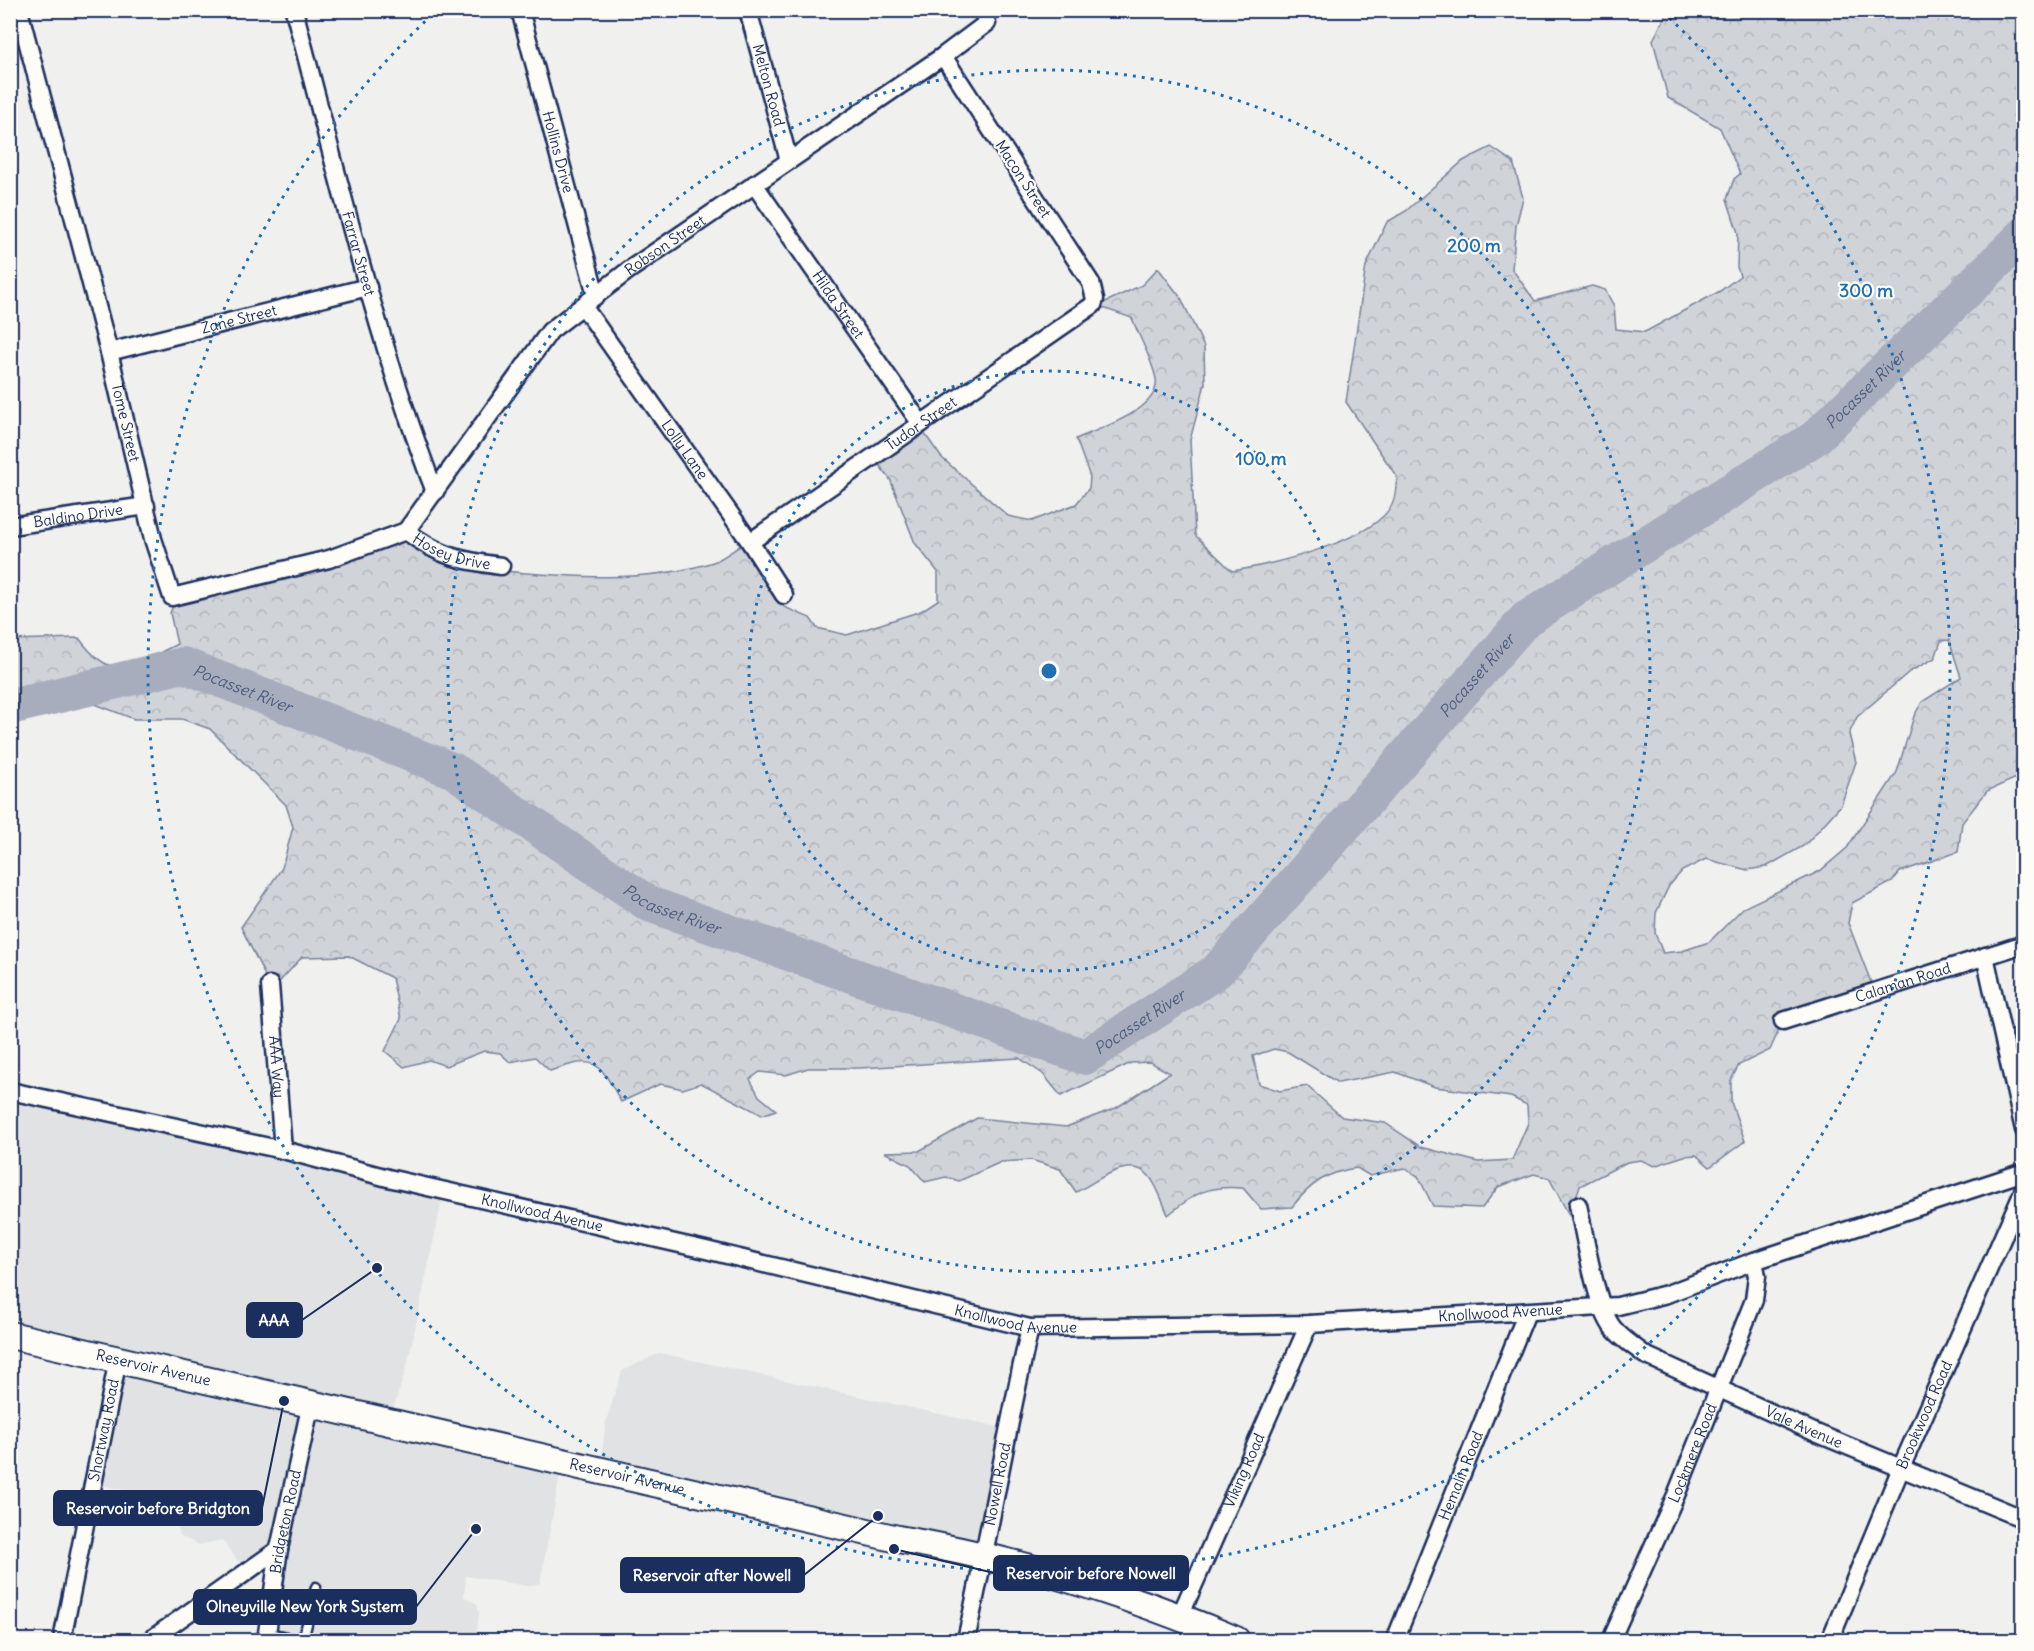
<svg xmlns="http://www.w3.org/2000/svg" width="2034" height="1651" font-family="Delius,sans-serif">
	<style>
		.built { fill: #e0e2e3 }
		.forest { fill: url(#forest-crowns); stroke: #76819b; stroke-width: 1.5; fill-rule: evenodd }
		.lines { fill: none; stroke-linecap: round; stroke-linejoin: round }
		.river { stroke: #a7adbd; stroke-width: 36 }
		.service-casing { stroke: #1b2f5e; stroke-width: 13 }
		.minor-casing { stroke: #1b2f5e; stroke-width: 21 }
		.primary-casing { stroke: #1b2f5e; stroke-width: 30 }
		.service { stroke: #fdfcf7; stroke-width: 8 }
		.minor { stroke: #fdfcf7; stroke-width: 16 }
		.primary { stroke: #fdfcf7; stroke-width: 26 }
		.ring { fill: none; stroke: #1f6fb2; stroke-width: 3; stroke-dasharray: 3 6 }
		.labels { text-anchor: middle; stroke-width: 4.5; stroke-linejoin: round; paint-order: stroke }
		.street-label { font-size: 15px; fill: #1b2f5e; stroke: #fdfcf7 }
		.water-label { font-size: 16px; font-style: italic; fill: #4c5b7f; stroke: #fdfcf7 }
		.centre { fill: #1f6fb2; stroke: #fdfcf7; stroke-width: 3 }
		.ring-label { font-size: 18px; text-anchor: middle; font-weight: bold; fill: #1f6fb2; stroke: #fdfcf7; stroke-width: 4.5; stroke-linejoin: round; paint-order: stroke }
		.leader { fill: none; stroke: #1b2f5e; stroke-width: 2 }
		.callout-dot { fill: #1b2f5e; stroke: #fdfcf7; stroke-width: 2 }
		.callout { fill: #1b2f5e; stroke: #1b2f5e; stroke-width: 2 }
		.callout-label { font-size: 16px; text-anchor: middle; font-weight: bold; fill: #fff }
	</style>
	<defs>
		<pattern id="forest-crowns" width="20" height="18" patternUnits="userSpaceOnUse" patternTransform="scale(1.5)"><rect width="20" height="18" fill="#d0d3d8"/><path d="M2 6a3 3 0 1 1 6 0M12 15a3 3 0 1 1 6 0" fill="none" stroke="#b2b5bc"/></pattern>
	</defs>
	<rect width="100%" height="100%" fill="#f0f0ee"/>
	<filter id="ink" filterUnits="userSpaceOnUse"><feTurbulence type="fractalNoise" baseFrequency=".0167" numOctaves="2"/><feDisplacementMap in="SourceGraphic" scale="12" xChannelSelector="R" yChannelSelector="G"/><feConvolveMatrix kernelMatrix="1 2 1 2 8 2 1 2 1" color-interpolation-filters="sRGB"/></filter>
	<g filter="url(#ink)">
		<path class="built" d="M 11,1090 L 443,1196 L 408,1362 L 390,1420 L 562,1465 L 540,1583 L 527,1586 L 466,1576 L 464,1597 L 477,1604 L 479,1614 L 476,1640 L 282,1640 L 267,1637 L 277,1564 L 245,1570 L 222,1540 L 199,1545 L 180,1536 L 178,1526 L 181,1503 L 92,1483 L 119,1363 L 11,1334 Z
			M 660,1353 L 1008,1429 L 986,1554 L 600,1466 L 606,1422 L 622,1371 Z"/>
		<path class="forest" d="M 1672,10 L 2023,11 L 2023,775 L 1987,791 L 1962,823 L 1958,852 L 1900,872 L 1892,882 L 1852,903 L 1848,923 L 1874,990 L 1783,1021 L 1770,1050 L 1739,1065 L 1731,1080 L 1731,1102 L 1745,1141 L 1710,1167 L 1696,1155 L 1684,1156 L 1654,1166 L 1641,1160 L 1627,1162 L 1580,1186 L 1569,1215 L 1549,1178 L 1534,1174 L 1498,1187 L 1482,1208 L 1433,1206 L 1418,1176 L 1404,1168 L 1370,1176 L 1357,1168 C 1327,1172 1311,1183 1292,1207 L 1261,1209 L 1243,1188 C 1207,1185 1195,1193 1168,1215 C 1163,1204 1158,1186 1149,1176 C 1130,1154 1096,1182 1076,1192 L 1060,1169 L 1031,1160 L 1001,1162 L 959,1181 L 946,1177 L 925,1182 L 910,1165 L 884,1152 L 919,1151 L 977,1118 L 1066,1127 L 1116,1108 L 1170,1073 L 1150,1062 L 1131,1063 L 1061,1096 L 1043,1074 L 1019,1058 L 860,1068 L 808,1068 L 786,1075 L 760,1072 L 750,1079 L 759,1096 L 776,1110 L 762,1115 L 701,1083 L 683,1089 L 660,1084 L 621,1102 C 598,1060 597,1055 550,1071 L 535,1057 L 510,1062 L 500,1053 L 484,1051 L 446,1066 L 429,1060 L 404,1067 L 385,1051 L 401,1019 L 392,978 L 349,956 L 302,957 L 272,990 L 241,927 L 282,868 L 293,827 L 286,805 L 210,729 L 182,719 L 134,719 L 82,699 L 32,716 L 11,713 L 10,640 L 79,638 C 114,686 132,666 177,644 L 170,613 L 177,596 L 399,540 C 414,541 439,566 457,567 C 537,573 634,588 713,562 C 722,559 732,551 740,546 L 747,552 L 784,607 L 810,618 L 817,628 L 847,635 L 921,611 L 938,600 L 938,572 L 915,543 L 890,479 L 875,460 L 920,427 L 941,457 L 1008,516 L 1032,521 L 1076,504 L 1089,488 L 1090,477 L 1076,439 C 1098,429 1161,410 1156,379 C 1152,359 1139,337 1132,318 L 1097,306 L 1142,285 L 1158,268 L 1181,298 L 1204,347 L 1205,384 L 1190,440 L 1195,535 L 1232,571 C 1268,566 1377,540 1392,504 C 1396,497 1396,485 1397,477 L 1346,402 L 1366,266 L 1387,222 L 1406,211 L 1463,161 L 1491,147 L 1513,162 L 1523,198 L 1516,226 L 1512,269 L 1535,301 L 1592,286 L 1605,290 L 1614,306 L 1616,329 L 1645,332 L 1720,291 L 1740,276 L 1737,267 L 1738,233 L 1727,199 L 1734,179 L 1740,174 L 1720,128 L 1668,98 L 1653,40 L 1667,13 ZM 1949,640 L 1961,677 L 1922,702 L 1914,716 L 1897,772 L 1847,848 L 1820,871 L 1743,908 L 1709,942 L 1682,951 L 1663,953 L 1655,933 L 1656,913 L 1669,886 L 1682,871 L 1706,859 L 1747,870 L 1766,867 L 1805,845 L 1841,805 L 1856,762 L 1849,734 L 1857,717 L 1909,672 L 1935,658 L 1941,641 ZM 1274,1049 L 1288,1052 L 1338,1083 L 1395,1072 L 1435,1087 L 1511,1097 L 1527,1105 L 1528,1123 L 1512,1160 L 1478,1162 L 1421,1147 L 1385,1123 L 1342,1117 L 1307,1086 L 1280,1091 L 1259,1084 L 1253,1056 Z"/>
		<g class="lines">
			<path class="river" id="s1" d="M 10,707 L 183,665 L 454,771 L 649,904 L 1085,1057 L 1217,971 L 1526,619 L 1815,438 L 2024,235"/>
			<defs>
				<path id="service" d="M 303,1640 L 316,1587"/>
				<g id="minor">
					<path id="s2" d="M 19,10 L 109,352 L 153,539 L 172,597 L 329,559 L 406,531"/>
					<path id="s3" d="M 294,10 C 337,172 375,336 435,492"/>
					<path id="s4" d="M 520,10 L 596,295"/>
					<path id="s5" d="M 748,10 L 789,161"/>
					<path id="s6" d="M 754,184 L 921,424"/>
					<path id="s7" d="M 583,306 L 750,542 L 784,595"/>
					<path id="s8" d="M 109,352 L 368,287"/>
					<path id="s9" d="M 10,526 L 146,506"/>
					<path id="s10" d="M 406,531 L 550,331 L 629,270 L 943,56 L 987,23 L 982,10"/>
					<path id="s11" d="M 406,531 C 441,557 458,560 501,566"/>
					<path id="s12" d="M 750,542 L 1093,305 L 1095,299 L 1091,283 L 943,56"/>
					<path d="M 1985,956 L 2024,1130"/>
					<path id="s13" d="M 270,985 L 283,1150"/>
					<path id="s14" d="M 1783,1021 L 2024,944"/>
					<path id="s15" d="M 10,1091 L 283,1150 L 388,1178 L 706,1250 L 1030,1328 L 1309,1324 L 1618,1306 L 1667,1294 L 1754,1261 L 2024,1172"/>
					<path id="s16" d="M 1578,1205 C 1585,1235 1595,1305 1613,1328 C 1622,1339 1634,1346 1645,1355 L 1816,1433 L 2024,1519"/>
					<path id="s17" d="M 1180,1616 L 1309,1324"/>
					<path d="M 267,1637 L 283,1640"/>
					<path id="s18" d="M 62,1640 L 118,1359"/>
					<path d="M 150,1640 L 279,1549"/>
					<path id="s19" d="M 266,1640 L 279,1549 L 311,1403"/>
					<path id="s20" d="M 966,1640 C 989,1537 1006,1432 1030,1328"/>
					<path id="s21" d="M 1395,1640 L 1527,1312"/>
					<path id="s22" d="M 1611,1640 L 1676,1495 L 1754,1300 L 1757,1276 L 1754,1261"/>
					<path id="s23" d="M 1830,1640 L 1901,1468 L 2024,1189"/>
				</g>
				<g id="primary">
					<path id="s24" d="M 10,1335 L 898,1539 C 1015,1558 1127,1594 1236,1640"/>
				</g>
			</defs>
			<use href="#service" class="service-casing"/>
			<use href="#minor" class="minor-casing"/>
			<use href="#primary" class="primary-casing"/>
			<use href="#service" class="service"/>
			<use href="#minor" class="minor"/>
			<use href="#primary" class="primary"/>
		</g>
	</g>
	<g class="ring">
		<circle cx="1049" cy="671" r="300"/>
		<circle cx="1049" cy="671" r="601"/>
		<path d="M1663 12A901 901 0 1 1 435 12"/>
	</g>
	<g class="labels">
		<g class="street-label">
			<text dy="5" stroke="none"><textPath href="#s5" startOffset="78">Melton Road</textPath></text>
			<text dy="5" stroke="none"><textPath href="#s4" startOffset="147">Hollins Drive</textPath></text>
			<text transform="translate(1023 179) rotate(57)" y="5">Macon Street</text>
			<text dy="5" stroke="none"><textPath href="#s10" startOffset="390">Robson Street</textPath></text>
			<text dy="5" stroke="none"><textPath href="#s3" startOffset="252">Farrar Street</textPath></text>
			<text dy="5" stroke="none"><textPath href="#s6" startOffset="147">Hilda Street</textPath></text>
			<text dy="5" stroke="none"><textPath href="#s8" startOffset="134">Zane Street</textPath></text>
			<text dy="5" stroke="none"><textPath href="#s2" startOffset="426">Tome Street</textPath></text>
			<text dy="5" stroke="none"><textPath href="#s12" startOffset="208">Tudor Street</textPath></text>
			<text dy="5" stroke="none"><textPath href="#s7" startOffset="176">Lolly Lane</textPath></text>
			<text dy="5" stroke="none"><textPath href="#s9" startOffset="69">Baldino Drive</textPath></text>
			<text dy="5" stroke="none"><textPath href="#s11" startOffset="51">Hosey Drive</textPath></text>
			<text dy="5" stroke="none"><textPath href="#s14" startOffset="126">Calaman Road</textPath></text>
			<text dy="5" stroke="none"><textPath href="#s13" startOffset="82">AAA Way</textPath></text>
			<text dy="5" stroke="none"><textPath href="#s15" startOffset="546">Knollwood Avenue</textPath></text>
			<text dy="5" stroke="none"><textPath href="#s15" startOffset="1518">Knollwood Avenue</textPath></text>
			<text dy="5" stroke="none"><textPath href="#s15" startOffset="1032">Knollwood Avenue</textPath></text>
			<text dy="5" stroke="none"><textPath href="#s24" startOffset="147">Reservoir Avenue</textPath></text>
			<text dy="5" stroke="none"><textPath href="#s23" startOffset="244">Brookwood Road</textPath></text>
			<text dy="5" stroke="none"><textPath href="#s16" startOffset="345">Vale Avenue</textPath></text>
			<text dy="5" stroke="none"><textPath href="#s18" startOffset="214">Shortway Road</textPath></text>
			<text dy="5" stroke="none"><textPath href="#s22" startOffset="204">Lockmere Road</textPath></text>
			<text dy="5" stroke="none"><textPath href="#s17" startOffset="159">Viking Road</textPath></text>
			<text dy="5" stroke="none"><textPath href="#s24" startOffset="633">Reservoir Avenue</textPath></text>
			<text dy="5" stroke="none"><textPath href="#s21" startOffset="177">Hemalin Road</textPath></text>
			<text dy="5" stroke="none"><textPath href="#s20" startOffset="159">Nowell Road</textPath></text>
			<text dy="5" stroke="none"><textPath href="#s19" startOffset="120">Bridgeton Road</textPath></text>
		</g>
		<g class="water-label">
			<text dy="6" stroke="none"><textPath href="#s1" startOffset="2204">Pocasset River</textPath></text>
			<text dy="6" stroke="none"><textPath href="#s1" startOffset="1718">Pocasset River</textPath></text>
			<text dy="6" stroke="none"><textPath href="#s1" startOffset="242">Pocasset River</textPath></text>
			<text dy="6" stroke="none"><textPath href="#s1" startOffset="728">Pocasset River</textPath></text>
			<text dy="6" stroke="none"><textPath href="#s1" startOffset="1232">Pocasset River</textPath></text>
		</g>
	</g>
	<circle cx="1049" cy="671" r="9" class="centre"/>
	<g class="ring-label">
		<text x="1474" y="252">200 m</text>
		<text x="1866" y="297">300 m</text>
		<text x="1261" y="465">100 m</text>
	</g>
	<path class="leader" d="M377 1268L302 1320M284 1401L262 1508M894 1549L994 1573M878 1516L804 1575M476 1529L416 1607"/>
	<g class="callout-dot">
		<circle cx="377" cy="1268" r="6"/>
		<circle cx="284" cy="1401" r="6"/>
		<circle cx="894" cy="1549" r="6"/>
		<circle cx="878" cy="1516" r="6"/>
		<circle cx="476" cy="1529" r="6"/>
	</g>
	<g class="callout">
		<rect x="247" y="1303" width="55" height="34" rx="6"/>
		<rect x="54" y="1491" width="208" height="34" rx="6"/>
		<rect x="994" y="1556" width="194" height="34" rx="6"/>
		<rect x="621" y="1558" width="183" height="34" rx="6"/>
		<rect x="194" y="1590" width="222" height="34" rx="6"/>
	</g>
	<g class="callout-label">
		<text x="274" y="1326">AAA</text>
		<text x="158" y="1514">Reservoir before Bridgton</text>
		<text x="1091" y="1579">Reservoir before Nowell</text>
		<text x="712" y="1581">Reservoir after Nowell</text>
		<text x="305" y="1612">Olneyville New York System</text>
	</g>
	<rect width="2034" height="1651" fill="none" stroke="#fdfcf7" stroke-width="36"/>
	<rect x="18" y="18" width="1998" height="1615" fill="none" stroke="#1b2f5e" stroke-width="2" filter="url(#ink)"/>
</svg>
